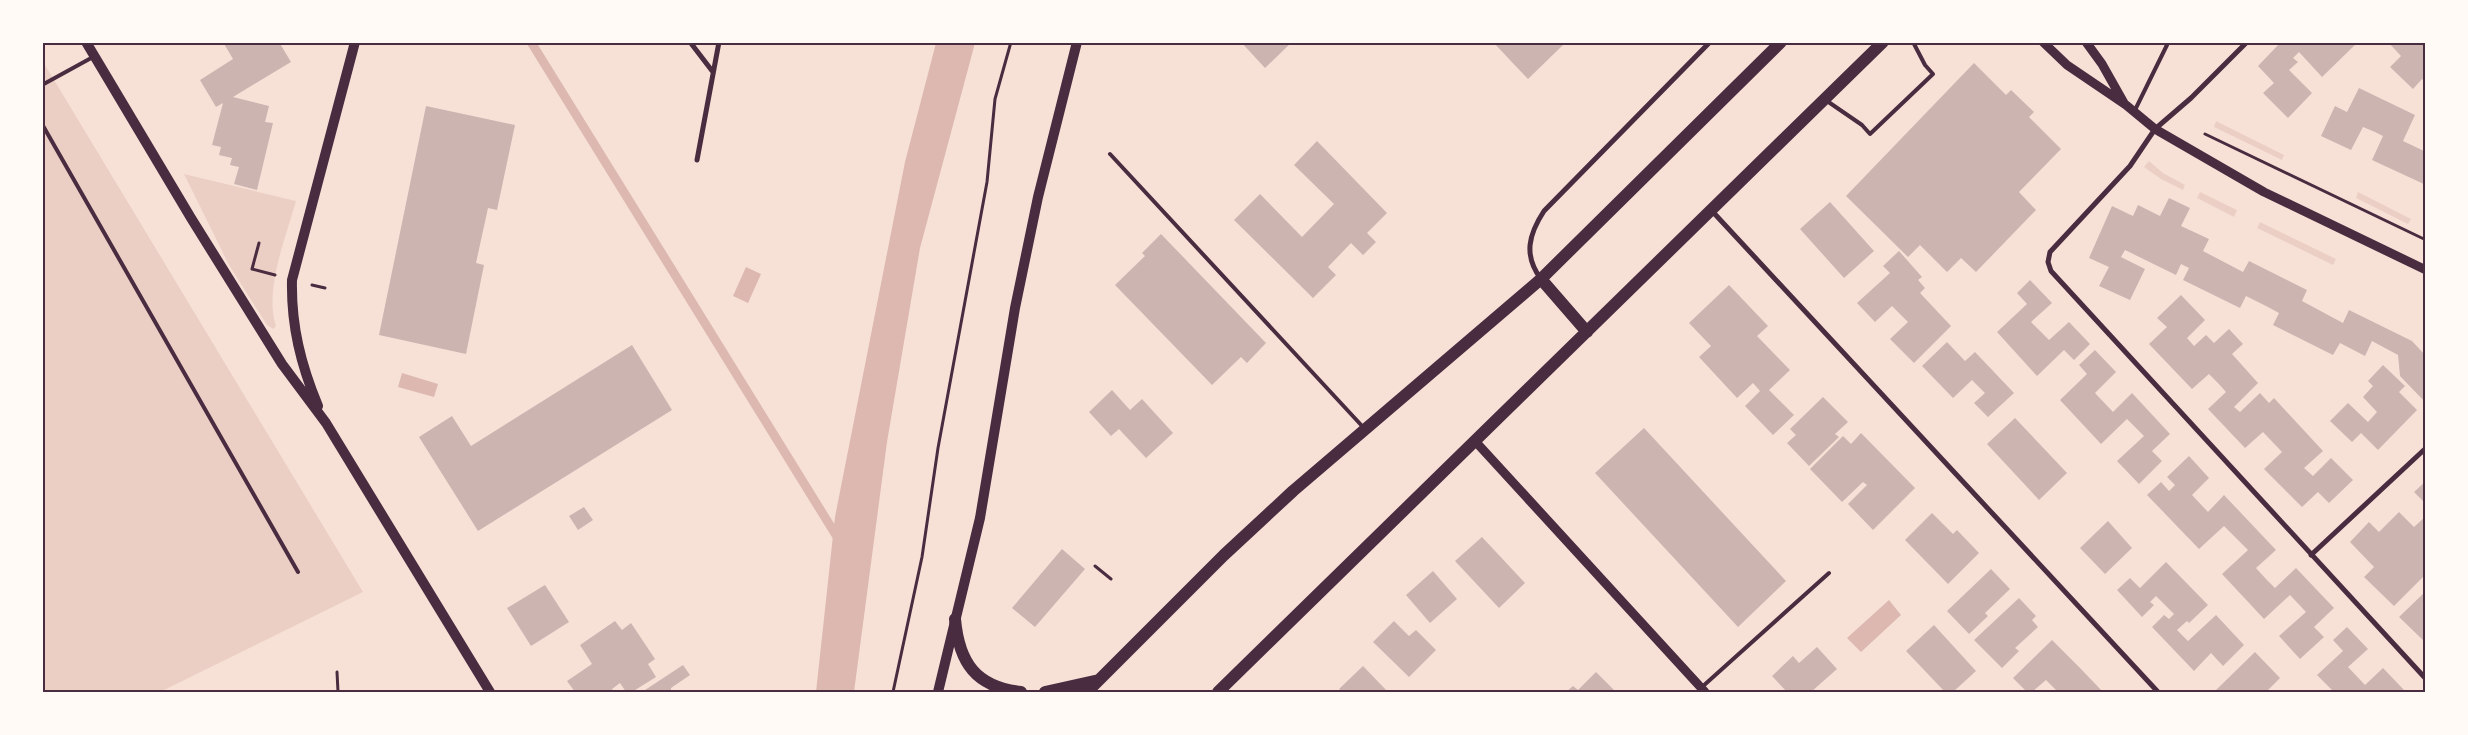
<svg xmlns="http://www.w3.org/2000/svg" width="2468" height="735" font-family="'Titillium Web',sans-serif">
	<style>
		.green { fill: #ebcfc5 }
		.water { fill: #dcb8b0 }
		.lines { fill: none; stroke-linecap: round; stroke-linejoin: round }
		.stream { stroke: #dcb8b0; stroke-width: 9 }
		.building { fill: #ccb4b1 }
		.path { stroke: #4a2c40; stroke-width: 3 }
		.service { stroke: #4a2c40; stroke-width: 4 }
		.minor { stroke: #4a2c40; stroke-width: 5 }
		.tertiary { stroke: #4a2c40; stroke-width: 9 }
		.secondary { stroke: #4a2c40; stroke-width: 10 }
		.primary { stroke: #4a2c40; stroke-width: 12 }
		.neatline { fill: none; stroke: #4a2c40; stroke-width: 2 }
	</style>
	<rect width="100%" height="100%" fill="#f7e1d7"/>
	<path class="green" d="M 42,60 L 363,592 L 160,692 L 43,692 Z
		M 2216,121 L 2284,155 L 2282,160 L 2214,127 Z
		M 2149,161 L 2163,173 L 2185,185 L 2183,190 L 2161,179 L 2144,167 Z
		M 184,174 L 296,201 C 286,237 264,290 276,326 L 273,329 L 267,325 L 229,265 Z
		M 2200,192 L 2237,210 L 2234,217 L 2197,198 Z
		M 2358,192 L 2411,219 L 2408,224 L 2356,198 Z
		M 2260,222 L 2336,259 L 2333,265 L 2257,228 Z"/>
	<path class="water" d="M 936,43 L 975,43 L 920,248 L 887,442 L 854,692 L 816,692 L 835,517 L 905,162 Z
		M 746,267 L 761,274 L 748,303 L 733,296 Z
		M 402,373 L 438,384 L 434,397 L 398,387 Z
		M 1889,600 L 1901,615 L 1861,652 L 1847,638 Z"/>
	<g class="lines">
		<path class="stream" d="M 531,42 L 839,540"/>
	</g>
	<path class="building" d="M 223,42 L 279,42 L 291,62 L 233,97 L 269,106 L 265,122 L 273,123 L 257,190 L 234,184 L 239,167 L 230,165 L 232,158 L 219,155 L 221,147 L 212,145 L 223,103 L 216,107 L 200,80 L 233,59 Z
		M 1241,42 L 1292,42 L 1265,68 Z
		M 1493,42 L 1561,42 L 1563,45 L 1528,79 Z
		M 2281,42 L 2314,43 L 2358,42 L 2322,77 L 2299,52 L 2293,58 L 2298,62 L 2289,70 L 2312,93 L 2288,118 L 2263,93 L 2274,83 L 2258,66 Z
		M 2388,42 L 2426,42 L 2426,83 L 2422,79 L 2413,89 L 2390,67 L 2401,56 Z
		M 1974,63 L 2006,95 L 2011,90 L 2034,112 L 2029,117 L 2061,149 L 2019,192 L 2036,210 L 1976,272 L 1961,258 L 1947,272 L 1920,245 L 1908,257 L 1846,196 Z
		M 2359,88 L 2415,115 L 2403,141 L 2424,151 L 2426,147 L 2426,185 L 2372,160 L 2383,136 L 2375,132 L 2363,127 L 2351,150 L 2321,136 L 2335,106 L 2347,112 Z
		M 426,106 L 515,125 L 497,210 L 488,208 L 476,263 L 484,265 L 466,354 L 379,335 Z
		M 1317,141 L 1387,213 L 1367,233 L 1376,242 L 1363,255 L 1351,243 L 1328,267 L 1336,275 L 1313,298 L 1234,220 L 1260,194 L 1302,237 L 1334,204 L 1294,165 Z
		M 2169,198 L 2190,208 L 2181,226 L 2209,239 L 2203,251 L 2243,272 L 2249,261 L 2307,290 L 2302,301 L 2343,323 L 2349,310 L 2412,341 L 2426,356 L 2426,403 L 2400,376 L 2398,355 L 2372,341 L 2365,356 L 2340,343 L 2333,355 L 2273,325 L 2279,313 L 2266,306 L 2246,296 L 2240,308 L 2183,280 L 2189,268 L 2181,264 L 2176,275 L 2125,250 L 2121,257 L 2145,269 L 2130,300 L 2099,286 L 2109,267 L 2089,258 L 2112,206 L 2133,216 L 2138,205 L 2160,216 Z
		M 1830,202 L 1874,251 L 1844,278 L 1800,229 Z
		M 1161,234 L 1266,343 L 1247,363 L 1241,357 L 1212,385 L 1115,285 L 1145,256 L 1142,253 Z
		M 1899,251 L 1922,277 L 1918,280 L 1925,288 L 1920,293 L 1951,326 L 1914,363 L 1890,339 L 1908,322 L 1892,306 L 1875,322 L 1857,303 L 1890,273 L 1883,266 Z
		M 2030,280 L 2052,303 L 2031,322 L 2049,340 L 2069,322 L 2090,344 L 2074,360 L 2064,350 L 2037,376 L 1997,332 L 2027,304 L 2017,293 Z
		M 1729,285 L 1768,326 L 1757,336 L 1790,370 L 1769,390 L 1794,415 L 1773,435 L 1745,406 L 1760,391 L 1753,383 L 1737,398 L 1699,357 L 1711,346 L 1689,323 Z
		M 2181,295 L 2205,320 L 2187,338 L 2194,346 L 2206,335 L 2214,343 L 2229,329 L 2243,344 L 2232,354 L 2258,383 L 2234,407 L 2240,412 L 2260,393 L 2269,403 L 2274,398 L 2323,451 L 2304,468 L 2313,476 L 2331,458 L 2353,480 L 2329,503 L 2318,492 L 2302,507 L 2264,469 L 2282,452 L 2263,432 L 2245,448 L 2208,409 L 2226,392 L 2218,383 L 2209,374 L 2192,389 L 2149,344 L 2167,327 L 2157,318 Z
		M 1947,342 L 1965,361 L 1975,352 L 2014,393 L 1988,417 L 1974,403 L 1985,393 L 1972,380 L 1953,398 L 1922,366 Z
		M 632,345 L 672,410 L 478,531 L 419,437 L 452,416 L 471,446 Z
		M 2095,350 L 2116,372 L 2095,393 L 2113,412 L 2132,393 L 2170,434 L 2152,451 L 2162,461 L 2139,484 L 2117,461 L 2144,436 L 2127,419 L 2101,444 L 2060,400 L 2087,374 L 2079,365 Z
		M 2383,365 L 2405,386 L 2399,392 L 2417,410 L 2378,450 L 2361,433 L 2352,442 L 2330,421 L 2348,403 L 2368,422 L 2377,412 L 2363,397 L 2373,386 L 2368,381 Z
		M 1112,390 L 1130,410 L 1142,399 L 1173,433 L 1146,458 L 1119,429 L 1111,436 L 1089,412 Z
		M 1823,397 L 1848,422 L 1835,434 L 1839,437 L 1809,466 L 1787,443 L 1796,435 L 1790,429 Z
		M 2015,418 L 2067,473 L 2039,500 L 1987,444 Z
		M 1644,428 L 1786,581 L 1738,627 L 1595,473 Z
		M 1861,433 L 1915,488 L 1873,530 L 1848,504 L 1867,485 L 1863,482 L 1842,502 L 1810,469 L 1843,436 L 1851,444 Z
		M 2189,456 L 2209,478 L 2192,495 L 2208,512 L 2224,495 L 2276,550 L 2256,568 L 2266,579 L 2275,588 L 2296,568 L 2334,608 L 2314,627 L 2324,637 L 2300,659 L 2279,636 L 2306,612 L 2290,595 L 2264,619 L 2222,574 L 2248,550 L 2224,526 L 2199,549 L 2147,495 L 2161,482 L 2169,491 L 2175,485 L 2167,477 Z
		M 2426,481 L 2426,504 L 2414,492 Z
		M 584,507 L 593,520 L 578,530 L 569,516 Z
		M 2399,512 L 2414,527 L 2426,516 L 2426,574 L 2394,606 L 2364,577 L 2374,567 L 2350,542 L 2369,522 L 2379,532 Z
		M 1932,513 L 1953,534 L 1957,530 L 1979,553 L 1948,584 L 1905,540 Z
		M 2108,521 L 2132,548 L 2105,574 L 2080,548 Z
		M 1482,537 L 1525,583 L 1499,608 L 1455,561 Z
		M 1062,549 L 1085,569 L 1035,627 L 1012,608 Z
		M 2166,562 L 2208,605 L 2189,623 L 2187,621 L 2177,630 L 2188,641 L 2216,615 L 2244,645 L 2223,666 L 2211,653 L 2194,671 L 2152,627 L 2164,615 L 2169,619 L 2174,614 L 2156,596 L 2150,602 L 2154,605 L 2142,617 L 2117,590 L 2130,578 L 2140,588 Z
		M 1991,569 L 2010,589 L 1985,613 L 1988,616 L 1969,634 L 1947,611 Z
		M 1433,571 L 1457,599 L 1430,623 L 1406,595 Z
		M 545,585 L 569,622 L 531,646 L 507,608 Z
		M 2426,591 L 2426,643 L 2399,617 Z
		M 2019,598 L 2036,616 L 2032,620 L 2038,627 L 2015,648 L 2019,651 L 2002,668 L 1974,640 Z
		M 615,621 L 622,630 L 631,623 L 655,659 L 648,664 L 656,677 L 632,692 L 626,692 L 620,683 L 612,689 L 614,692 L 575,692 L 567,681 L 592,664 L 580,645 Z
		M 1394,621 L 1409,636 L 1416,630 L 1436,650 L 1409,677 L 1373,642 Z
		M 1934,625 L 1976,671 L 1953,692 L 1945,692 L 1906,651 Z
		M 2347,627 L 2368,649 L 2348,667 L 2365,685 L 2383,668 L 2405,691 L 2403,692 L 2334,692 L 2317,675 L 2343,651 L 2333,640 Z
		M 2052,640 L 2080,668 L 2103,692 L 2058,692 L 2046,680 L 2032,692 L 2027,692 L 2013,678 Z
		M 1817,647 L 1837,669 L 1811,692 L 1787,692 L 1772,676 L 1793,656 L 1799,663 Z
		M 2255,652 L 2280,678 L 2266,692 L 2217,692 L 2215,691 Z
		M 683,665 L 690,675 L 671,688 L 671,692 L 642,692 Z
		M 1363,666 L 1388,692 L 1343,692 L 1339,689 Z
		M 1596,672 L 1616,692 L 1566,692 L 1573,686 L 1578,690 Z"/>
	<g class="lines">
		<path class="path" d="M 2205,134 L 2426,240
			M 259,243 L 252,269 L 275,275
			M 312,285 L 325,288
			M 1095,566 L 1111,579
			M 337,672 L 338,692
			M 893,692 L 922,557 L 938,448 L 987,182 L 995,99 L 1011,42"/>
		<path class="service" d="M 42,85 L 93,57
			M 1827,101 L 1862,125 L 1870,134 L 1933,74 L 1925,65 L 1913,42
			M 2134,112 L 2167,45 L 2164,42
			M 42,124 L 298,572
			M 1110,154 L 1363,427
			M 1702,687 L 1829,573"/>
		<path class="minor" d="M 690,42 L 713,72
			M 2247,42 L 2191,98 L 2155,129 L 2130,166 L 2050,252 L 2048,262 L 2051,271 L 2426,679
			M 697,160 L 719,42
			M 1712,211 L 2158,692
			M 1541,279 C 1523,255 1529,234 1544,211 L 1710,42
			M 2311,555 L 2426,448"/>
		<path class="tertiary" d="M 2043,42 L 2067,65 L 2126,105 L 2155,129 L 2264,192 L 2426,270
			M 2086,42 L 2102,64 L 2124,103
			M 1475,441 L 1705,692"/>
		<path class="secondary" d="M 86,42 L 191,218 L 282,364 L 326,423 L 490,692
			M 318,406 C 301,365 291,326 292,280 L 355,42
			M 938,692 L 980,518 L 1015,308 L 1038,197 L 1077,42"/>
		<path class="primary" d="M 1541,279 L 1587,332
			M 955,619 C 959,663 976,687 1021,692
			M 1045,692 L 1099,680
			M 1087,692 L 1224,555 L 1293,491 L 1541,279 L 1781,42
			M 1218,692 L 1883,42"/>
	</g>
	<rect width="2468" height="735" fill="none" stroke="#fffaf5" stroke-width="88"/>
	<rect x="44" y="44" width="2380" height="647" class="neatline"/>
</svg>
